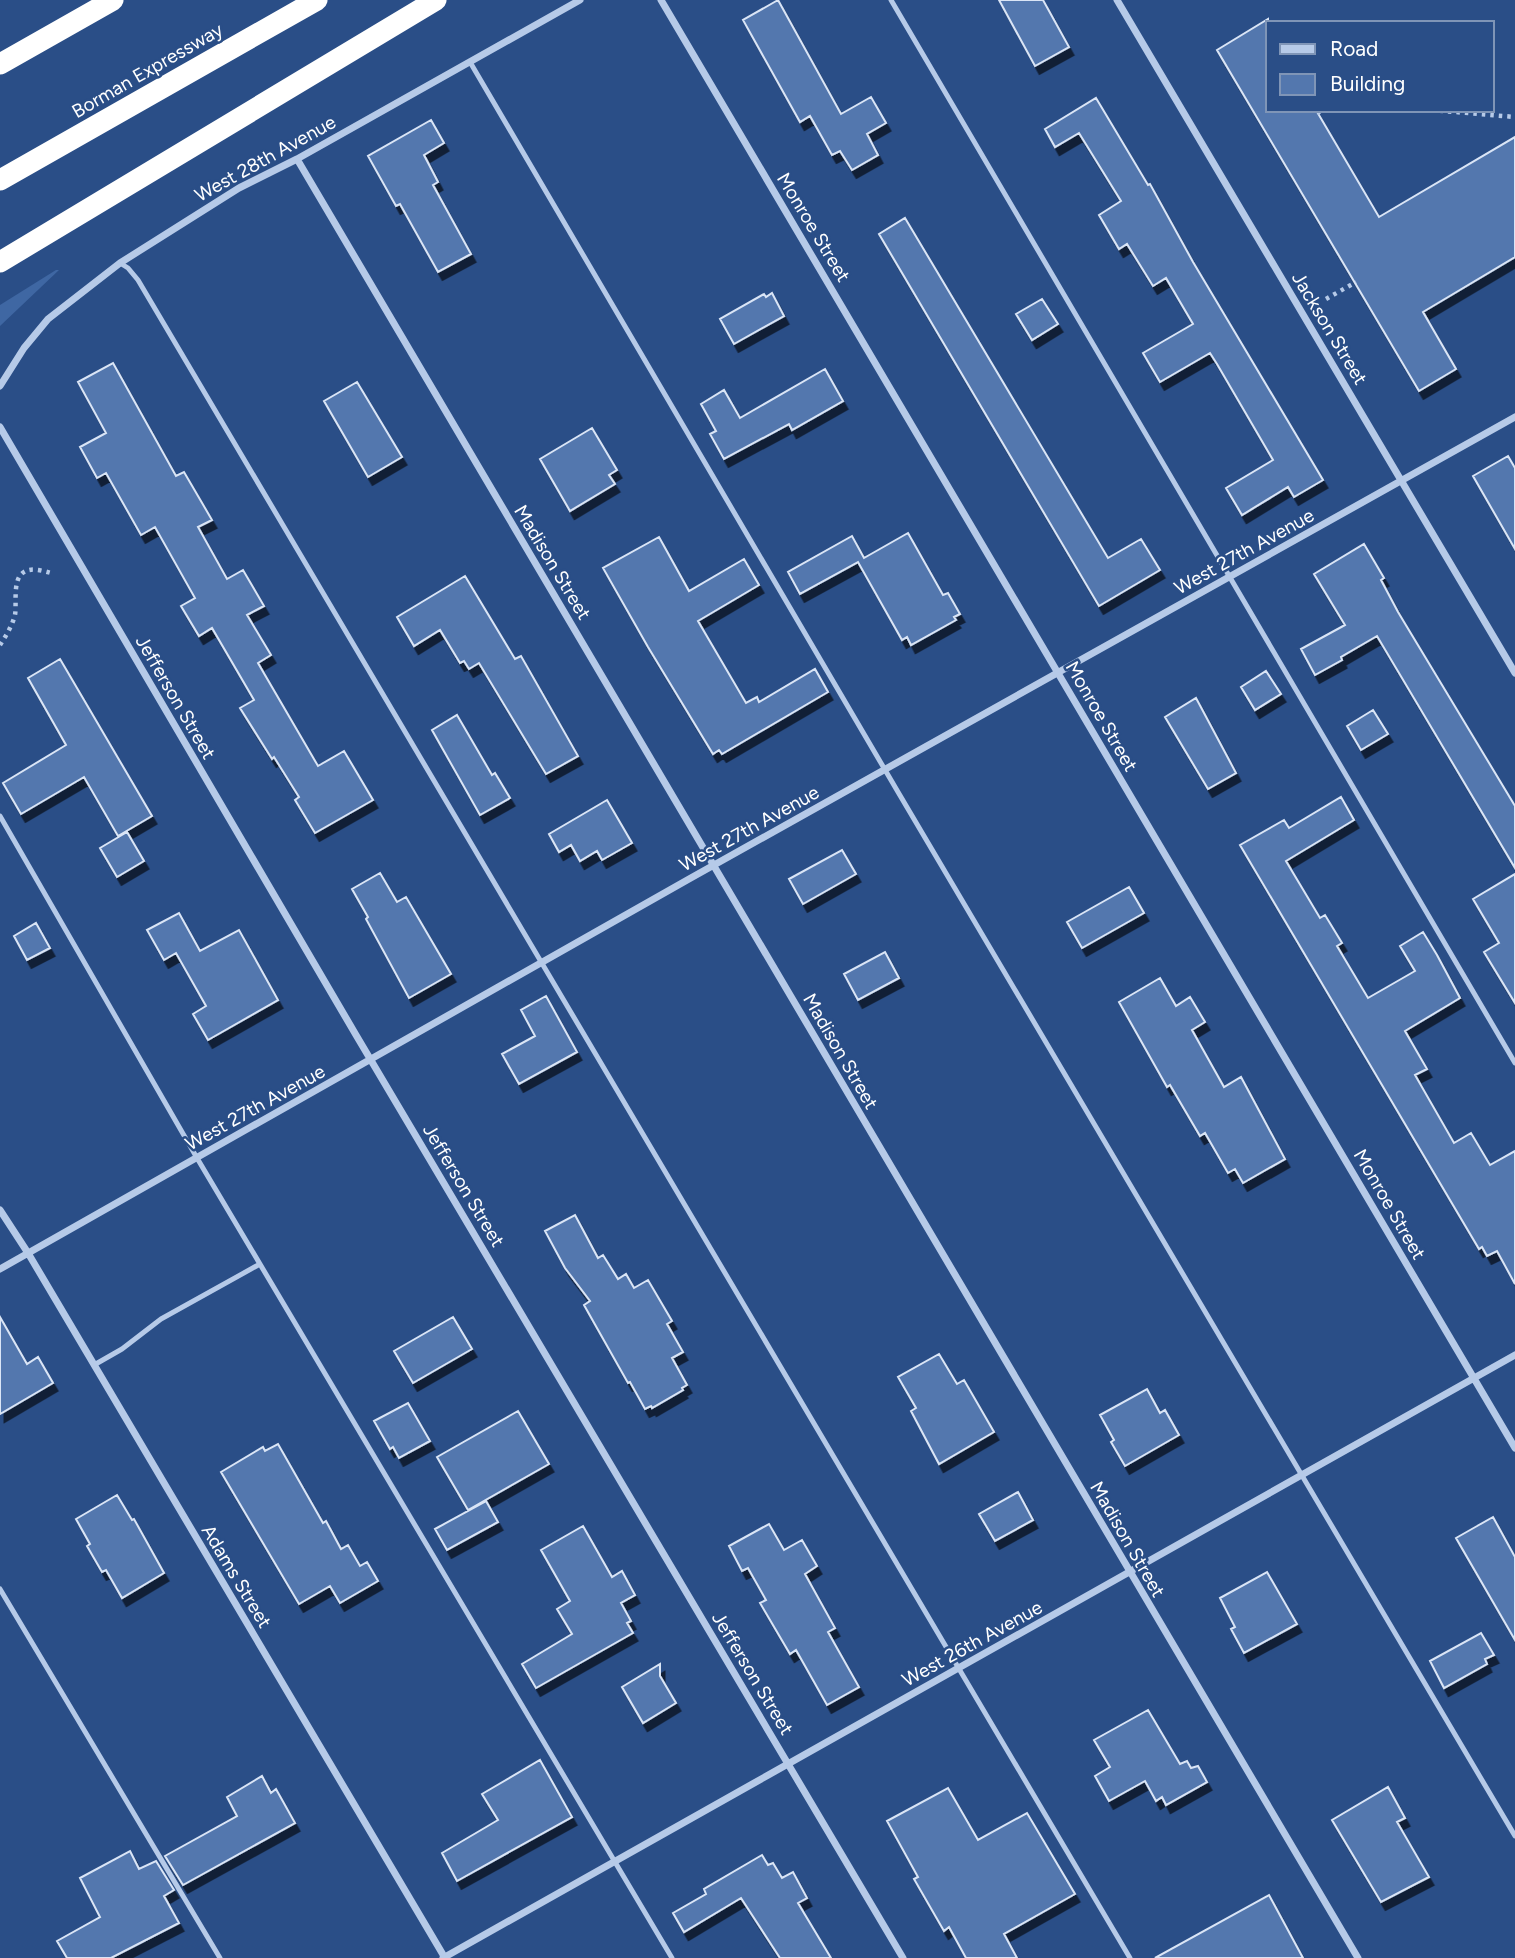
<svg xmlns="http://www.w3.org/2000/svg" width="1515" height="1958" font-family="Figtree,sans-serif">
	<style>
		.green { fill: #3f67a3 }
		.building { fill: #5377ae; stroke: #dae5f6; stroke-width: 2; filter: url(#shadow) }
		.lines { fill: none; stroke-linecap: round; stroke-linejoin: round }
		.path { stroke: #b6cae8; stroke-width: 4.5; stroke-dasharray: 3.5 5; stroke-linecap: butt }
		.service { stroke: #b6cae8; stroke-width: 5 }
		.minor { stroke: #b6cae8; stroke-width: 7 }
		.motorway { stroke: #fff; stroke-width: 21 }
		.labels { text-anchor: middle; stroke-width: 5; stroke-linejoin: round; paint-order: stroke }
		.street-label { font-size: 19px; fill: #fff; stroke: #2a4e87 }
	</style>
	<defs>
		<filter id="shadow"><feDropShadow dx="4.5" dy="8" stdDeviation="0" flood-color="#0009"/></filter>
	</defs>
	<rect width="100%" height="100%" fill="#2a4e87"/>
	<path class="green" d="M 56,270 L 59,270 L 0,326 L 0,305 Z"/>
	<path class="building" d="M 778,0 L 841,114 L 871,97 L 886,123 L 867,134 L 878,155 L 852,170 L 840,151 L 832,155 L 810,116 L 800,122 L 743,20 Z
		M 999,0 L 1043,0 L 1069,47 L 1035,66 Z
		M 1268,19 L 1268,110 L 1316,110 L 1379,217 L 1515,137 L 1515,257 L 1423,312 L 1456,369 L 1419,391 L 1217,50 Z
		M 1096,98 L 1148,185 L 1150,184 L 1193,262 L 1323,480 L 1294,497 L 1288,487 L 1242,515 L 1226,488 L 1273,460 L 1217,364 L 1210,353 L 1160,382 L 1143,353 L 1193,324 L 1166,278 L 1153,286 L 1127,244 L 1119,249 L 1099,215 L 1121,201 L 1079,133 L 1055,147 L 1045,129 Z
		M 431,120 L 444,143 L 424,155 L 438,182 L 433,185 L 471,254 L 438,272 L 400,204 L 396,206 L 368,156 Z
		M 905,218 L 1108,558 L 1141,539 L 1160,570 L 1099,606 L 879,234 Z
		M 772,293 L 784,316 L 734,344 L 720,319 L 764,294 L 766,297 Z
		M 1042,299 L 1058,324 L 1032,340 L 1016,314 Z
		M 113,363 L 176,476 L 184,472 L 212,520 L 198,527 L 227,579 L 243,570 L 264,606 L 247,615 L 271,655 L 258,663 L 318,766 L 344,751 L 373,800 L 315,833 L 295,800 L 299,797 L 274,757 L 272,759 L 240,708 L 254,700 L 212,628 L 199,636 L 181,606 L 195,598 L 155,527 L 141,535 L 106,473 L 97,478 L 80,447 L 106,433 L 78,382 Z
		M 825,369 L 843,401 L 792,430 L 789,424 L 724,459 L 710,434 L 716,431 L 701,404 L 724,390 L 740,418 Z
		M 357,382 L 402,457 L 368,477 L 324,401 Z
		M 592,428 L 617,470 L 609,475 L 615,484 L 570,511 L 540,459 Z
		M 1508,456 L 1515,468 L 1515,549 L 1473,476 Z
		M 908,533 L 943,595 L 948,593 L 960,614 L 954,617 L 956,620 L 911,645 L 907,637 L 902,640 L 858,562 L 800,594 L 788,572 L 852,536 L 864,558 Z
		M 659,537 L 689,591 L 744,559 L 759,585 L 698,621 L 746,703 L 757,697 L 759,702 L 815,669 L 828,692 L 722,754 L 719,750 L 713,754 L 648,647 L 603,568 Z
		M 1364,544 L 1384,578 L 1381,580 L 1398,612 L 1515,806 L 1515,868 L 1377,636 L 1341,657 L 1342,660 L 1315,675 L 1301,649 L 1345,625 L 1314,574 Z
		M 465,576 L 515,659 L 521,656 L 578,756 L 546,774 L 479,663 L 469,669 L 464,661 L 460,663 L 440,630 L 414,646 L 397,617 Z
		M 60,659 L 152,816 L 118,836 L 84,777 L 21,814 L 3,783 L 66,745 L 28,678 Z
		M 1266,671 L 1281,694 L 1255,710 L 1241,687 Z
		M 1196,698 L 1236,773 L 1208,789 L 1165,717 Z
		M 1373,710 L 1388,734 L 1361,750 L 1347,726 Z
		M 457,715 L 492,775 L 495,773 L 510,798 L 480,815 L 432,730 Z
		M 1341,797 L 1354,820 L 1286,861 L 1320,918 L 1325,915 L 1342,943 L 1337,946 L 1368,998 L 1415,971 L 1400,946 L 1423,932 L 1437,955 L 1460,998 L 1405,1031 L 1427,1069 L 1415,1075 L 1454,1143 L 1471,1133 L 1490,1165 L 1515,1151 L 1515,1284 L 1497,1251 L 1487,1256 L 1482,1247 L 1479,1249 L 1240,845 L 1284,820 L 1289,828 Z
		M 607,800 L 632,843 L 602,860 L 597,851 L 580,861 L 571,845 L 559,852 L 549,834 Z
		M 127,832 L 144,861 L 117,877 L 100,848 Z
		M 842,850 L 856,874 L 803,904 L 789,879 Z
		M 380,873 L 397,902 L 406,897 L 451,974 L 409,998 L 366,919 L 368,917 L 352,889 Z
		M 1515,874 L 1515,1003 L 1484,952 L 1499,943 L 1473,899 Z
		M 1129,887 L 1144,913 L 1082,948 L 1067,922 Z
		M 179,913 L 200,951 L 239,930 L 278,1000 L 208,1040 L 193,1014 L 206,1006 L 176,953 L 164,960 L 147,930 Z
		M 36,923 L 50,948 L 27,960 L 14,936 Z
		M 885,952 L 899,978 L 858,1000 L 844,974 Z
		M 1160,978 L 1176,1006 L 1190,997 L 1205,1022 L 1192,1030 L 1224,1087 L 1241,1077 L 1285,1159 L 1243,1183 L 1235,1169 L 1228,1173 L 1205,1133 L 1200,1136 L 1170,1085 L 1167,1087 L 1119,1002 Z
		M 546,996 L 577,1052 L 519,1084 L 502,1054 L 535,1036 L 521,1010 Z
		M 575,1215 L 598,1258 L 603,1255 L 618,1279 L 626,1274 L 634,1288 L 648,1280 L 672,1321 L 667,1324 L 683,1352 L 672,1358 L 687,1385 L 682,1388 L 683,1390 L 652,1408 L 651,1406 L 645,1409 L 630,1382 L 628,1383 L 584,1305 L 590,1301 L 565,1268 L 545,1231 Z
		M 0,1317 L 27,1364 L 38,1357 L 53,1383 L 0,1414 Z
		M 453,1317 L 472,1349 L 413,1383 L 394,1351 Z
		M 939,1354 L 957,1384 L 964,1380 L 994,1432 L 939,1464 L 911,1411 L 916,1408 L 898,1377 Z
		M 1147,1389 L 1160,1413 L 1165,1410 L 1179,1435 L 1125,1466 L 1111,1442 L 1114,1440 L 1100,1415 Z
		M 408,1403 L 430,1441 L 399,1458 L 393,1447 L 390,1449 L 374,1421 Z
		M 518,1411 L 549,1464 L 468,1510 L 437,1457 Z
		M 278,1444 L 323,1523 L 326,1521 L 341,1549 L 348,1545 L 360,1566 L 367,1562 L 378,1581 L 340,1603 L 330,1586 L 299,1604 L 221,1472 L 263,1447 L 265,1451 Z
		M 1018,1492 L 1033,1520 L 995,1541 L 979,1514 Z
		M 117,1495 L 132,1520 L 134,1519 L 164,1573 L 122,1598 L 106,1570 L 102,1572 L 87,1546 L 90,1544 L 76,1519 Z
		M 486,1501 L 498,1522 L 447,1550 L 435,1529 Z
		M 1493,1517 L 1515,1557 L 1515,1640 L 1456,1538 Z
		M 769,1524 L 784,1550 L 802,1540 L 817,1566 L 805,1574 L 835,1628 L 828,1632 L 859,1687 L 827,1705 L 796,1650 L 790,1654 L 760,1603 L 766,1600 L 748,1568 L 742,1571 L 729,1546 Z
		M 583,1526 L 612,1577 L 622,1571 L 635,1595 L 621,1603 L 631,1621 L 627,1623 L 633,1633 L 536,1688 L 522,1664 L 572,1634 L 557,1609 L 570,1601 L 541,1550 Z
		M 1267,1572 L 1297,1624 L 1244,1653 L 1231,1629 L 1235,1627 L 1220,1598 Z
		M 1481,1633 L 1494,1655 L 1485,1659 L 1487,1664 L 1444,1688 L 1430,1661 Z
		M 660,1664 L 660,1676 L 676,1703 L 643,1723 L 622,1687 Z
		M 1148,1710 L 1180,1764 L 1187,1761 L 1191,1768 L 1198,1766 L 1207,1782 L 1166,1805 L 1162,1797 L 1156,1801 L 1145,1781 L 1109,1801 L 1095,1776 L 1110,1767 L 1094,1740 Z
		M 540,1760 L 572,1817 L 457,1881 L 442,1853 L 498,1820 L 482,1794 Z
		M 262,1776 L 271,1793 L 276,1789 L 295,1823 L 183,1885 L 165,1856 L 237,1816 L 227,1797 Z
		M 1388,1787 L 1405,1818 L 1397,1822 L 1429,1877 L 1381,1902 L 1332,1820 Z
		M 948,1788 L 978,1840 L 1027,1813 L 1075,1894 L 1004,1934 L 1017,1958 L 966,1958 L 949,1927 L 944,1931 L 914,1879 L 918,1877 L 887,1821 Z
		M 130,1851 L 139,1869 L 156,1861 L 174,1890 L 164,1896 L 179,1923 L 111,1958 L 67,1958 L 57,1941 L 100,1917 L 80,1878 Z
		M 762,1855 L 768,1865 L 773,1863 L 782,1878 L 793,1872 L 807,1898 L 798,1903 L 831,1958 L 780,1958 L 741,1898 L 684,1932 L 673,1913 L 706,1894 L 704,1889 Z
		M 1269,1895 L 1303,1958 L 1155,1958 Z"/>
	<g class="lines">
		<path class="path" d="M 1431,110 L 1515,117
			M 1317,113 L 1322,110
			M 1326,299 L 1356,282
			M 0,645 C 6,636 12,626 15,615 C 17,603 12,579 24,572 C 32,567 43,571 51,573"/>
		<path class="service" d="M 891,0 L 1515,1063
			M 470,62 L 898,792 L 1515,1836
			M 120,263 L 128,268 L 138,280 L 1130,1958
			M 0,816 L 197,1158 L 672,1958
			M 94,1365 L 122,1349 L 161,1319 L 260,1264
			M 0,1589 L 220,1958"/>
		<path class="minor" d="M 661,0 L 1515,1448
			M 1117,0 L 1515,673
			M 297,159 L 1358,1958
			M 0,386 L 24,348 L 48,319 L 120,263 L 239,188 L 297,159 L 580,0
			M 0,427 L 356,1035 L 903,1958
			M 0,1210 L 28,1253 L 445,1958
			M 0,1269 L 689,879 L 1515,417
			M 443,1958 L 1515,1355"/>
		<path class="motorway" d="M 0,64 L 113,0
			M 0,180 L 317,0
			M 0,262 L 436,0"/>
	</g>
	<g class="labels">
		<g class="street-label">
			<text transform="translate(147 70) rotate(-30)" y="7">Borman Expressway</text>
			<text transform="translate(265 158) rotate(-29)" y="7">West 28th Avenue</text>
			<text transform="translate(814 227) rotate(59)" y="7">Monroe Street</text>
			<text transform="translate(1330 328) rotate(59)" y="7">Jackson Street</text>
			<text transform="translate(1244 551) rotate(-29)" y="7">West 27th Avenue</text>
			<text transform="translate(553 562) rotate(59)" y="7">Madison Street</text>
			<text transform="translate(176 697) rotate(60)" y="7">Jefferson Street</text>
			<text transform="translate(1102 716) rotate(60)" y="7">Monroe Street</text>
			<text transform="translate(749 828) rotate(-29)" y="7">West 27th Avenue</text>
			<text transform="translate(841 1051) rotate(60)" y="7">Madison Street</text>
			<text transform="translate(255 1107) rotate(-29)" y="7">West 27th Avenue</text>
			<text transform="translate(464 1185) rotate(59)" y="7">Jefferson Street</text>
			<text transform="translate(1390 1204) rotate(60)" y="7">Monroe Street</text>
			<text transform="translate(1128 1539) rotate(60)" y="7">Madison Street</text>
			<text transform="translate(237 1576) rotate(59)" y="7">Adams Street</text>
			<text transform="translate(972 1643) rotate(-29)" y="7">West 26th Avenue</text>
			<text transform="translate(753 1673) rotate(59)" y="7">Jefferson Street</text>
		</g>
	</g>
	<rect x="1266" y="21" width="228" height="91" fill="#2a4e87" stroke="#7f95b7" stroke-width="2"/>
	<rect x="1280" y="44" width="35" height="10" fill="#b6cae8" stroke="#7f95b7" stroke-width="2"/>
	<text x="1330" y="56" font-size="21" fill="#ffffff">Road</text>
	<rect x="1280" y="74" width="35" height="21" fill="#5377ae" stroke="#7f95b7" stroke-width="2"/>
	<text x="1330" y="91" font-size="21" fill="#ffffff">Building</text>
</svg>
